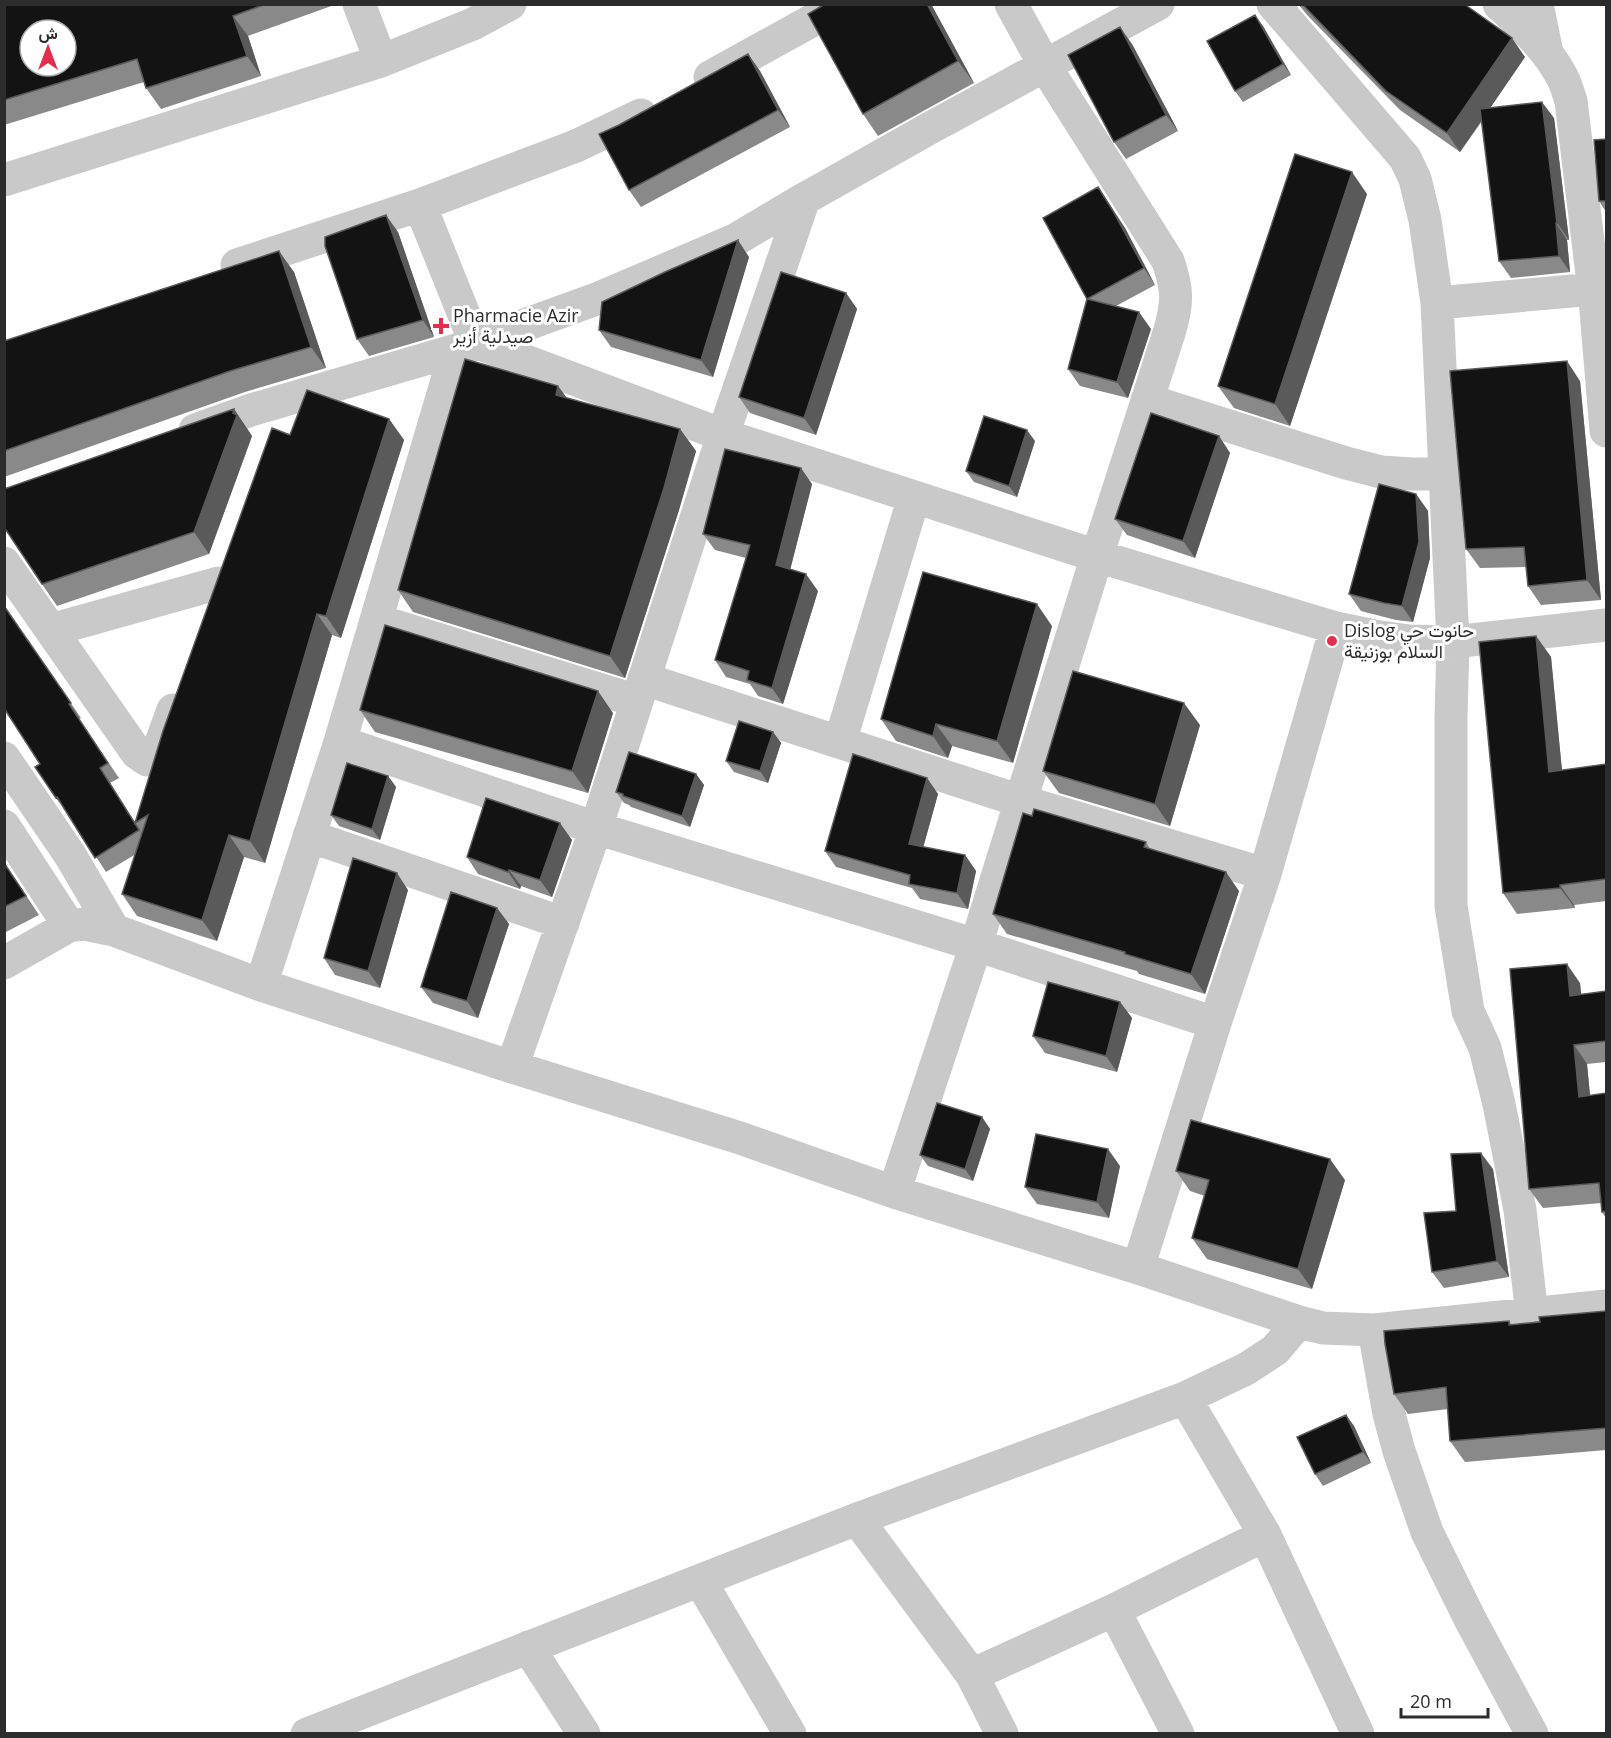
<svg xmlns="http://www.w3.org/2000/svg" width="1611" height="1738" font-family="'Open Sans',Vazirmatn,sans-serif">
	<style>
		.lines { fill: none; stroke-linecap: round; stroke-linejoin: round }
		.minor { stroke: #c9c9c9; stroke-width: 33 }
		.wall { fill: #898989 }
		.shaded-wall { fill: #5a5a5a }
		.building { fill: #131313; stroke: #5a5a5a; stroke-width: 1.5; fill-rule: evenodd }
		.poi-dot { fill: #e42e4e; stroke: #fff; stroke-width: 2 }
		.labels { text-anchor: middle; stroke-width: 6; stroke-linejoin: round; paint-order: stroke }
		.poi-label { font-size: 18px; fill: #2c2c2c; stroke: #fff; text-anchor: start }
	</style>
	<rect width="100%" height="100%" fill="#fff"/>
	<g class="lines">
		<path class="minor" d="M 359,4 L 381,61
			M 1273,4 L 1405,158 L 1415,179 L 1425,220 L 1437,303 L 1453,642 L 1451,718 L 1451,906 L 1468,1011 L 1485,1048 L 1499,1104 L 1520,1210 L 1532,1315
			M 1499,4 C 1522,26 1546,47 1561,75 C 1566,83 1568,93 1571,101 L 1595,299 L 1606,431
			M 1537,4 L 1547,53
			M 710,77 L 842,4
			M 4,180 L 381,61 L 473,24 L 510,4
			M 420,205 L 475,342 L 723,435 L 1097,556 L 1336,628 L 1374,636 L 1409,641 L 1453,642 L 1606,625
			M 237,265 L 420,205 L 576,146 L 641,115
			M 1437,303 L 1594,289
			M 1147,400 L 1346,463 L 1381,472 L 1412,474 L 1445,474
			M 195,430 L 251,410 L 456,350 L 599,298 L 735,240 L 804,199 L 930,128 L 1158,4
			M 4,563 L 137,753 L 147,760 L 158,751 L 173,710
			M 376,620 L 637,701
			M 51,630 L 219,583
			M 644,679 L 1021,801 L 1265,874
			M 340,742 L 596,828 L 976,945 L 1215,1023
			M 840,742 L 914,497
			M 4,758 L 70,855 L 114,930
			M 4,826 L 69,926
			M 309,836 L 563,923
			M 4,963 L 69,926 L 84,924 L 114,930 L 261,985 L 512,1067 L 740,1138 L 894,1192 L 1138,1268 L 1299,1322 L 1323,1328 L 1374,1330 L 1606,1306
			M 261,985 L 340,742 L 456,350
			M 512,1067 L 596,828 L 723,435 L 804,199
			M 894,1192 L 976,945 L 1097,556 L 1169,333 C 1178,303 1178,290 1168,261 L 1045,66 L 1011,4
			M 1138,1268 L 1215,1023 L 1265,874 L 1336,628
			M 1374,1330 L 1389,1414 L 1399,1451 L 1427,1532 L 1471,1621 L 1532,1734
			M 1185,1398 L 1265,1535 L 1358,1734
			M 857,1519 L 972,1675 L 1002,1734
			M 701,1582 L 790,1734
			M 1114,1610 L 1178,1734
			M 528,1647 L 584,1734
			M 972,1675 L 1114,1610 L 1265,1535
			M 307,1734 L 857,1519 L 1185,1398 L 1246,1369 L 1275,1350 L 1299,1322"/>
	</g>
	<path class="wall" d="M 4,4 L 337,4 L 248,36 L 261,76 L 161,109 L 146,88 L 144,82 L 4,125 Z
		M 931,4 L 974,83 L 878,136 L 863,114 Z
		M 1298,4 L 1464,4 L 1525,57 L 1490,108 L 1554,118 L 1569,240 L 1567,240 L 1570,272 L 1511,278 L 1499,261 L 1482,121 L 1460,152 L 1400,110 L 1308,16 Z
		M 1263,26 L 1291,75 L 1243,102 L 1235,91 Z
		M 1132,44 L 1178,131 L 1126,159 L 1114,142 Z
		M 748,54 L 760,71 L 790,127 L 641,207 L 629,190 L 619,125 Z
		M 1606,139 L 1606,212 L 1599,201 Z
		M 1098,187 L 1125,228 L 1155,285 L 1116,306 L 1151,329 L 1128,398 L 1080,386 L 1068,369 L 1087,299 Z
		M 1367,194 L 1290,426 L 1234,408 L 1218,386 Z
		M 398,232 L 434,337 L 369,356 L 357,339 Z
		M 749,257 L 713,377 L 611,347 L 599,330 Z
		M 294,272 L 326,368 L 245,392 L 4,477 L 4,341 Z
		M 846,293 L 857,309 L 816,435 L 750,413 L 739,397 Z
		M 1580,381 L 1601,600 L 1541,605 L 1528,586 L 1526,567 L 1480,568 L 1466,549 Z
		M 558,386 L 567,398 L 680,429 L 696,451 L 679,510 L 625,678 L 413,612 L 398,590 Z
		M 234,409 L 252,436 L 209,554 L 57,606 L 42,584 Z
		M 389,419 L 404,440 L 341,638 L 332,635 L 265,863 L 244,857 L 217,941 L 137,916 L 122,894 L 136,854 L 106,872 L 67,812 L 56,798 L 40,764 L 4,605 L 81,718 L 79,719 L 119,778 L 110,783 L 142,834 L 135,823 L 290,435 Z
		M 1219,436 L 1230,453 L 1195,558 L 1127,535 L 1115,519 Z
		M 1035,441 L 1017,497 L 974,482 L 966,471 Z
		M 812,484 L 790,570 L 818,591 L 783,704 L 758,696 L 750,684 L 726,677 L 715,660 L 746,558 L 715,550 L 703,534 Z
		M 1416,494 L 1428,511 L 1430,558 L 1413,622 L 1396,620 L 1361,611 L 1349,594 Z
		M 1052,626 L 1013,763 L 952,746 L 948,758 L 896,741 L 881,719 Z
		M 1536,636 L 1551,657 L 1562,770 L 1606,764 L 1606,901 L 1574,905 L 1575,908 L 1517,914 L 1503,893 Z
		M 360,710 L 613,713 L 588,793 L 375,732 Z
		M 1200,725 L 1170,826 L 1059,793 L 1043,771 Z
		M 773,732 L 781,743 L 768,783 L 734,772 L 726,761 Z
		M 696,774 L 704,785 L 690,827 L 631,807 L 629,805 L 624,803 L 616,792 Z
		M 388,776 L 396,787 L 380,840 L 339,826 L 331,815 Z
		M 927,778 L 938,794 L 923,847 L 965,855 L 976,871 L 968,909 L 920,899 L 912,888 L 836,867 L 825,851 Z
		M 572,840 L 552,897 L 521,886 L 520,889 L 478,874 L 467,857 Z
		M 1146,842 L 1150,849 L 1239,891 L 1205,994 L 1139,974 L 1137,971 L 1007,934 L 993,914 Z
		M 4,862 L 39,915 L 4,933 Z
		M 408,890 L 380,988 L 335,975 L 324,958 Z
		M 497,908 L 509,924 L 478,1018 L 433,1003 L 421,987 Z
		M 1580,983 L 1581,994 L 1606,991 L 1606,1062 L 1587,1064 L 1590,1096 L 1606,1093 L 1606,1218 L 1602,1212 L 1601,1203 L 1543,1208 L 1529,1189 Z
		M 1120,1002 L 1132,1018 L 1117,1072 L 1045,1053 L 1033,1036 Z
		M 982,1117 L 990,1129 L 973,1181 L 928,1166 L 920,1155 Z
		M 1120,1166 L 1109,1218 L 1037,1204 L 1025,1187 Z
		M 1493,1169 L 1509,1277 L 1444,1288 L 1432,1272 Z
		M 1176,1171 L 1345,1180 L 1312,1289 L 1207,1259 L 1192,1238 L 1205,1196 L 1190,1191 Z
		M 1606,1311 L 1606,1450 L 1465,1462 L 1450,1441 L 1448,1409 L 1408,1414 L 1394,1394 L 1509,1321 L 1512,1325 Z
		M 1346,1415 L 1354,1426 L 1371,1463 L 1323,1486 L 1315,1474 Z"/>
	<path class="shaded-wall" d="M 927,4 L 931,4 L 974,83 L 958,61 Z
		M 1255,15 L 1263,26 L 1291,75 L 1283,64 Z
		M 233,16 L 248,36 L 261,76 L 247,56 Z
		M 1120,27 L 1132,44 L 1178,131 L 1166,115 Z
		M 1512,38 L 1525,57 L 1460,152 L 1447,133 Z
		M 748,54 L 760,71 L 790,127 L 778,110 Z
		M 1542,102 L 1554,118 L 1569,240 L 1557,223 Z
		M 1352,172 L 1367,194 L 1290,426 L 1275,404 Z
		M 1098,187 L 1125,228 L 1155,285 L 1144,268 Z
		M 386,215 L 398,232 L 434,337 L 423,320 Z
		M 1556,223 L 1567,240 L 1570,272 L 1559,256 Z
		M 738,240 L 749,257 L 713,377 L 701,360 Z
		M 279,251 L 294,272 L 326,368 L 311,347 Z
		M 846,293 L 857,309 L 816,435 L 804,418 Z
		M 1139,312 L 1151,329 L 1128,398 L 1117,382 Z
		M 1567,361 L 1580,381 L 1601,600 L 1587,580 Z
		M 558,386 L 574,408 L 556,395 Z
		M 234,409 L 252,436 L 209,554 L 194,532 L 233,413 Z
		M 389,419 L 404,440 L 341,638 L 326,616 Z
		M 680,429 L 696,451 L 679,510 L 625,678 L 610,656 Z
		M 1027,430 L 1035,441 L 1017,497 L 1009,486 Z
		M 1219,436 L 1230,453 L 1195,558 L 1183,541 Z
		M 801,468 L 812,484 L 787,582 L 776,565 Z
		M 1416,494 L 1428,511 L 1430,558 L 1413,622 L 1402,606 Z
		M 806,574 L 818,591 L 783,704 L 772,688 Z
		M 1037,604 L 1052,626 L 1013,763 L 997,741 Z
		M 317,614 L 332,635 L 265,863 L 250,841 Z
		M 1536,636 L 1551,657 L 1564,792 L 1549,772 Z
		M 598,691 L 613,713 L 588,793 L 572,771 Z
		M 1184,703 L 1200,725 L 1170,826 L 1155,804 Z
		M 936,724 L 952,746 L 948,758 L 933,736 Z
		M 773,732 L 781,743 L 768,783 L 760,771 Z
		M 100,768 L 110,783 L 149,845 L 139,830 Z
		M 696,774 L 704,785 L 690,827 L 682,816 Z
		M 388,776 L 396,787 L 380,840 L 372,829 Z
		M 927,778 L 938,794 L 920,859 L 909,844 Z
		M 560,823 L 572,840 L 552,897 L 540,880 Z
		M 229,835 L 244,857 L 217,941 L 202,920 Z
		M 965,855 L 976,871 L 968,909 L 957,893 Z
		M 509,870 L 521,886 L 520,889 L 508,872 Z
		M 1226,872 L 1239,891 L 1205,994 L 1191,974 Z
		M 397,873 L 408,890 L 380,988 L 368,971 Z
		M 1560,885 L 1574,905 L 1575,908 L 1560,888 Z
		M 497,908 L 509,924 L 478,1018 L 467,1001 Z
		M 1567,964 L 1580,983 L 1583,1015 L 1570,996 Z
		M 1120,1002 L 1132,1018 L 1117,1072 L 1106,1056 Z
		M 1574,1045 L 1587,1064 L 1592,1116 L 1579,1097 Z
		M 982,1117 L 990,1129 L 973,1181 L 965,1169 Z
		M 1108,1149 L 1120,1166 L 1109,1218 L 1097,1202 Z
		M 1481,1153 L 1493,1169 L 1509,1277 L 1497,1261 Z
		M 1330,1159 L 1345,1180 L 1312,1289 L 1298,1269 Z
		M 1346,1415 L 1354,1426 L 1371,1463 L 1363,1452 Z"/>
	<path class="building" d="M 4,4 L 266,4 L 233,16 L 247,56 L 146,88 L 137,59 L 4,100 ZM 30,30 L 66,30 L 66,66 L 30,66 Z
		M 825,4 L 927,4 L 958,61 L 863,114 L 808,14 Z
		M 1302,4 L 1464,4 L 1512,38 L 1447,133 L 1386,91 Z
		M 1255,15 L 1283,64 L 1235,91 L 1207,41 Z
		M 1120,27 L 1166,115 L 1114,142 L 1068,55 Z
		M 748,54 L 778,110 L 629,190 L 599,134 L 619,125 Z
		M 1542,102 L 1557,223 L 1556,223 L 1559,256 L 1499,261 L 1480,109 Z
		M 1606,139 L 1606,201 L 1599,201 L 1594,140 Z
		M 1295,154 L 1352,172 L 1275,404 L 1218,386 Z
		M 1098,187 L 1113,211 L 1144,268 L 1087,299 L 1043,218 Z
		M 386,215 L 423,320 L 357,339 L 325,246 L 325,237 Z
		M 738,240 L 701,360 L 599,330 L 602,302 L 665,272 Z
		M 279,251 L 311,347 L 230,371 L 4,451 L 4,341 Z
		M 781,272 L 846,293 L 804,418 L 739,397 Z
		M 1087,299 L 1139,312 L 1117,382 L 1068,369 Z
		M 465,359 L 558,386 L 556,395 L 680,429 L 664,488 L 610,656 L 398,590 Z
		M 1567,361 L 1587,580 L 1528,586 L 1524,547 L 1466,549 L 1450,371 Z
		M 307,390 L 389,419 L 326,616 L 317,614 L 250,841 L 229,835 L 202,920 L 122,894 L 148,815 L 135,823 L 163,731 L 272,428 L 290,435 Z
		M 234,409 L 233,413 L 237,415 L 194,532 L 42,584 L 4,527 L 4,489 Z
		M 1151,413 L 1219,436 L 1183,541 L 1115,519 Z
		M 984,416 L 1027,430 L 1009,486 L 966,471 Z
		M 725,449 L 801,468 L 776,565 L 806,574 L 772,688 L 747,680 L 749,671 L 715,660 L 750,545 L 703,534 Z
		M 1379,484 L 1416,494 L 1419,542 L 1402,606 L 1384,603 L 1349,594 Z
		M 923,572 L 1037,604 L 997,741 L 936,724 L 933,736 L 881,719 Z
		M 4,606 L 71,703 L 69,704 L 108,763 L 100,768 L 139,830 L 95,858 L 57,797 L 56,798 L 35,767 L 40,764 L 4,708 Z
		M 385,625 L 598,691 L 572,771 L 360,710 Z
		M 1536,636 L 1549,772 L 1606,764 L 1606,879 L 1560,885 L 1560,888 L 1503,893 L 1479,642 Z
		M 1073,671 L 1184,703 L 1155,804 L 1043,771 Z
		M 739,721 L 773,732 L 760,771 L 726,761 Z
		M 629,752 L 696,774 L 682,816 L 623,796 L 623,794 L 616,792 Z
		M 853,754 L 927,778 L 909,844 L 965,855 L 957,893 L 909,884 L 910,875 L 825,851 Z
		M 347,763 L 388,776 L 372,829 L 331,815 Z
		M 486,798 L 560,823 L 540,880 L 509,870 L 508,872 L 467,857 Z
		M 1034,809 L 1146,842 L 1144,847 L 1226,872 L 1191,974 L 1125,954 L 1125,952 L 993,914 L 1023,813 L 1032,816 Z
		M 353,858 L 397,873 L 368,971 L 324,958 Z
		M 4,863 L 26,896 L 4,907 Z
		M 451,892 L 497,908 L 467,1001 L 421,987 Z
		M 1567,964 L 1570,996 L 1606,991 L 1606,1041 L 1574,1045 L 1579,1097 L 1606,1093 L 1606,1211 L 1602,1212 L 1599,1183 L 1529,1189 L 1510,969 Z
		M 1048,982 L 1120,1002 L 1106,1056 L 1033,1036 Z
		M 937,1103 L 982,1117 L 965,1169 L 920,1155 Z
		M 1191,1120 L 1330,1159 L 1298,1269 L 1192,1238 L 1209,1180 L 1176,1171 Z
		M 1036,1134 L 1108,1149 L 1097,1202 L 1025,1187 Z
		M 1481,1153 L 1497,1261 L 1432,1272 L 1424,1213 L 1456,1211 L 1451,1154 Z
		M 1606,1311 L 1606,1428 L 1450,1441 L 1446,1387 L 1394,1394 L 1385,1344 L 1384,1331 L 1509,1321 L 1509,1325 L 1540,1322 L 1539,1317 Z
		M 1346,1415 L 1363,1452 L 1315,1474 L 1297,1437 Z"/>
	<g class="poi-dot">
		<path d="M438 317h6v6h6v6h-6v6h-6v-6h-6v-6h6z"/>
		<circle cx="1332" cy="641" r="6"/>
	</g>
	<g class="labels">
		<g class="poi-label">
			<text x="453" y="322">Pharmacie Azir<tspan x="453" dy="21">صيدلية أزير</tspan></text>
			<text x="1344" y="637">Dislog حانوت حي<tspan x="1344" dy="21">السلام بوزنيقة</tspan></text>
		</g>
	</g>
	<rect width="1611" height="1738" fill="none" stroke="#2c2c2c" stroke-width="12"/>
	<g transform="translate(48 48)"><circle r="28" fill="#ffffff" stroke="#ababab" stroke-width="1.5"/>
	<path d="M0-4.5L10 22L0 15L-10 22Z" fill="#e42e4e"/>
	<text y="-9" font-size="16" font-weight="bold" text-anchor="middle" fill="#2c2c2c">ش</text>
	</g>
	<path d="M1401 1708v9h87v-9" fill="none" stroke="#2c2c2c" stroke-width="3"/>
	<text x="1410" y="1708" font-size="18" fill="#2c2c2c" stroke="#ffffff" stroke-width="4.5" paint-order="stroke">20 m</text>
</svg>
